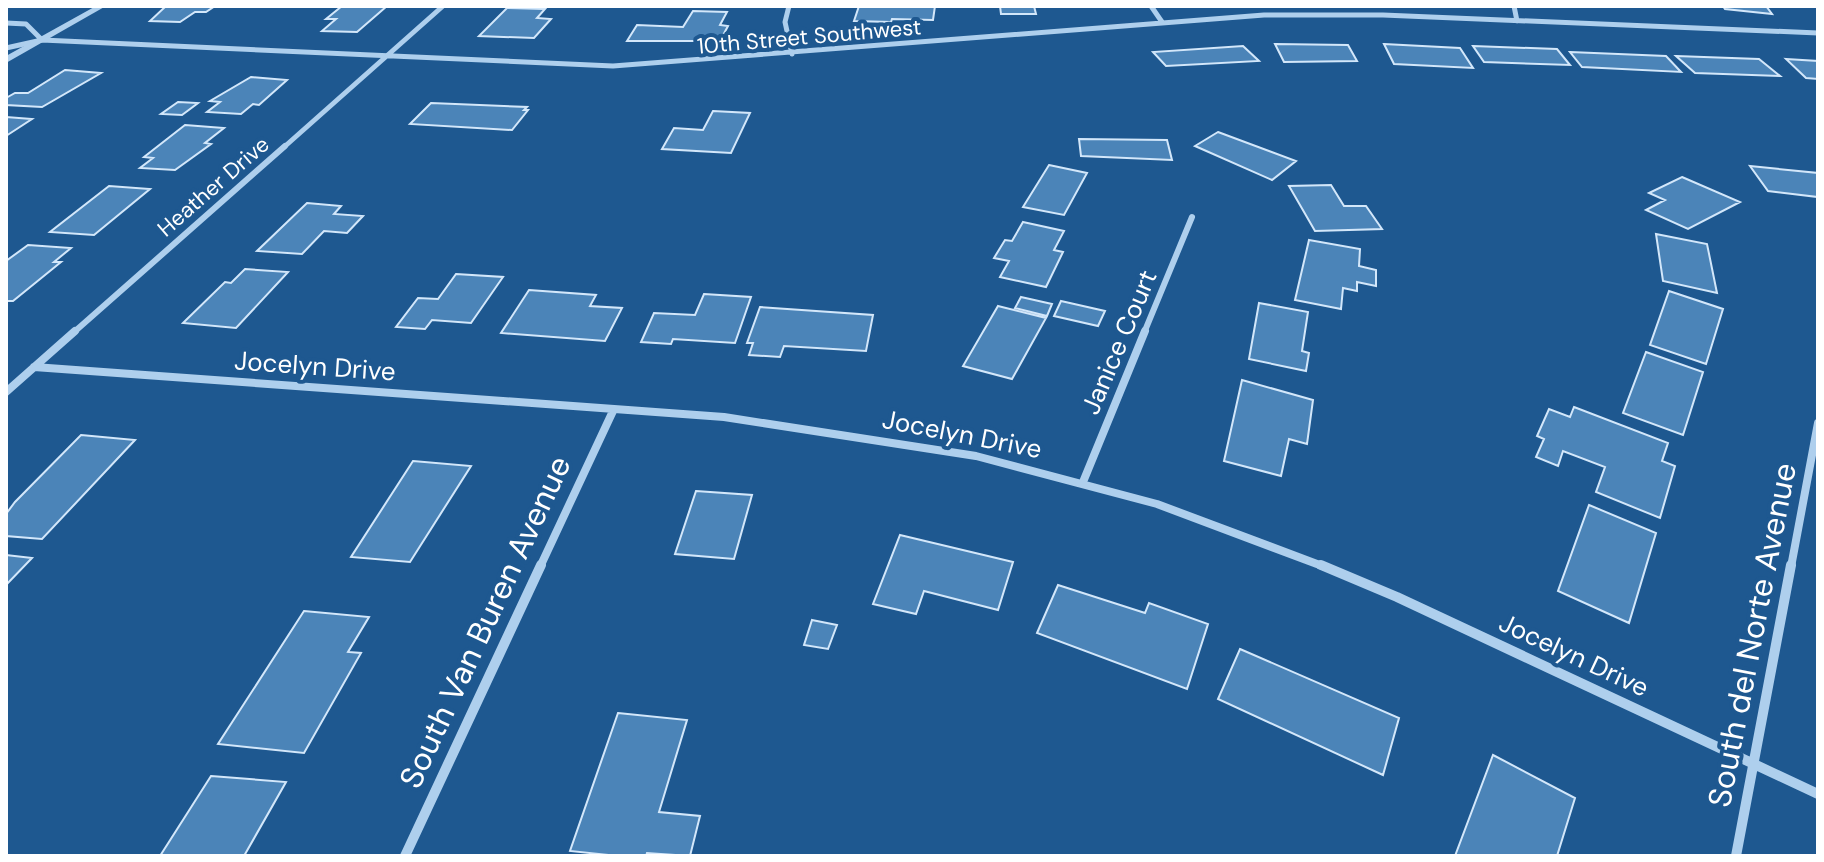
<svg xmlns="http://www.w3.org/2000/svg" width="1824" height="862" font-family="'DM Sans',sans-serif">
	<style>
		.building { fill: #4b84b8; stroke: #d3e7fa; stroke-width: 2 }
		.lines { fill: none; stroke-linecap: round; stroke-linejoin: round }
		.minor-far3 { stroke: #aecfed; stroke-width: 5 }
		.minor-far2 { stroke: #aecfed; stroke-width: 6 }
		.minor-far1 { stroke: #aecfed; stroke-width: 8 }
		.minor { stroke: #aecfed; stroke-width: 10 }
		.tertiary { fill: #aecfed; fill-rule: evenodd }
		.labels { text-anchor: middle; stroke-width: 8; stroke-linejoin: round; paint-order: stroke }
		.far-street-label { font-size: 22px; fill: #fff; stroke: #1e5890 }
		.street-label { font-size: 26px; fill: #fff; stroke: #1e5890 }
		.near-street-label { font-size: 32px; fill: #fff; stroke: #1e5890 }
	</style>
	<rect width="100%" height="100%" fill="#1e5890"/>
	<path class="building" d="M 166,6 L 215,6 L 206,12 L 195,12 L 180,22 L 150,21 Z
		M 342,6 L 387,6 L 357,32 L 322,31 L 336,19 L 326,19 Z
		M 859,6 L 935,6 L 933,20 L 892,19 L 891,22 L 854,21 Z
		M 1000,6 L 1034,6 L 1036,14 L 1001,14 Z
		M 1723,6 L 1766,6 L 1772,14 L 1725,9 Z
		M 507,8 L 545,9 L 537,18 L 551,19 L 534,38 L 479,36 Z
		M 693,11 L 727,12 L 720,25 L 728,26 L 720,41 L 627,41 L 637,25 L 683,27 Z
		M 1275,44 L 1348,45 L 1357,61 L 1284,62 Z
		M 1384,44 L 1460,48 L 1473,68 L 1394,64 Z
		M 1243,46 L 1259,61 L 1166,66 L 1153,52 Z
		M 1473,46 L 1557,49 L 1570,65 L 1484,62 Z
		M 1570,52 L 1666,56 L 1681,72 L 1582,67 Z
		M 1676,56 L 1759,59 L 1780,76 L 1695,73 Z
		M 1786,59 L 1818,61 L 1818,79 L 1806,78 Z
		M 65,70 L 101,73 L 42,107 L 6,105 L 6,98 L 15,93 L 28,93 Z
		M 251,77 L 287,80 L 259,105 L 253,104 L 241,114 L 207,112 L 220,102 L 210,101 Z
		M 178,102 L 198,103 L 182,115 L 161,114 Z
		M 431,103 L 527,107 L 524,110 L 528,110 L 512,130 L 410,124 Z
		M 713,111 L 750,113 L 731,153 L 662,149 L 674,128 L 703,130 Z
		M 6,117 L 32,119 L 6,136 Z
		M 185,125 L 224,128 L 205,143 L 211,144 L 175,170 L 140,168 L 153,158 L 144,157 Z
		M 1218,132 L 1296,161 L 1272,180 L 1195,146 Z
		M 1079,139 L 1167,140 L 1172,160 L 1081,156 Z
		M 1049,165 L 1087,173 L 1064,215 L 1023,207 Z
		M 1750,166 L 1818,173 L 1818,197 L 1768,191 Z
		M 1682,177 L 1740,202 L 1688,229 L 1646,210 L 1665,200 L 1649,193 Z
		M 1331,185 L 1344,206 L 1366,206 L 1382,229 L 1315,231 L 1289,186 Z
		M 109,186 L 150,189 L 94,235 L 50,232 Z
		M 307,203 L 341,206 L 334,214 L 363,216 L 347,233 L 324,231 L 302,254 L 257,251 Z
		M 1023,222 L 1064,231 L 1054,250 L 1063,252 L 1046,287 L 1000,277 L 1009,261 L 994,258 L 1005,240 L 1012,241 Z
		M 1656,234 L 1707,244 L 1717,293 L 1663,281 Z
		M 1309,240 L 1360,249 L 1359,266 L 1376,270 L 1376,286 L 1357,282 L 1357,291 L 1343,288 L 1341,309 L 1295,300 Z
		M 28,245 L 71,248 L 54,262 L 61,262 L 13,301 L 6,301 L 6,261 Z
		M 245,269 L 288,272 L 236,328 L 183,323 L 225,282 L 231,283 Z
		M 456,274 L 503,277 L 471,323 L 432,320 L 425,329 L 396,327 L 418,298 L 438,299 Z
		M 529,290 L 596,295 L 590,306 L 622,308 L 605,341 L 501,333 Z
		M 1669,291 L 1723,309 L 1706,364 L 1650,345 Z
		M 704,294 L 751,297 L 735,343 L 673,339 L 671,344 L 641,342 L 654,313 L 695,315 Z
		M 1021,297 L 1052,304 L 1047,316 L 1015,308 Z
		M 1061,301 L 1105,311 L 1098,326 L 1054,316 Z
		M 1259,303 L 1308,312 L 1302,351 L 1309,353 L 1306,371 L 1249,359 Z
		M 998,306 L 1046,318 L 1012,379 L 963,366 Z
		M 760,307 L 873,315 L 866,351 L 784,346 L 780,357 L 749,355 L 753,343 L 747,343 Z
		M 1646,352 L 1703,372 L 1683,435 L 1623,413 Z
		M 1242,380 L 1313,400 L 1307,444 L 1289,439 L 1281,476 L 1224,461 Z
		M 1574,407 L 1668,443 L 1662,461 L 1675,466 L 1660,518 L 1596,492 L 1605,467 L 1563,451 L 1558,466 L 1536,457 L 1544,439 L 1537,436 L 1549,409 L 1570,417 Z
		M 81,435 L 135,440 L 42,539 L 6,536 L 6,514 L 15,502 Z
		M 413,461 L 471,466 L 410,562 L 351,557 Z
		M 696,491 L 752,495 L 734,559 L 675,554 Z
		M 1589,505 L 1656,533 L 1629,623 L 1558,591 Z
		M 900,535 L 1013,562 L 998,610 L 924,591 L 916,614 L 873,604 Z
		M 6,555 L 32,558 L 6,585 Z
		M 1058,585 L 1145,613 L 1149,603 L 1208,624 L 1187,689 L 1037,633 Z
		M 304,611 L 369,617 L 348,652 L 361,653 L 304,753 L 218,744 Z
		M 812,620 L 837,625 L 828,649 L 804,645 Z
		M 1240,649 L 1399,718 L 1383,775 L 1218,699 Z
		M 618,713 L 687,720 L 659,812 L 700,816 L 690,856 L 647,853 L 646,856 L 618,856 L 570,851 Z
		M 1493,755 L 1575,798 L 1557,856 L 1455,856 Z
		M 211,776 L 286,782 L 244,856 L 160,856 Z"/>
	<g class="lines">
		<path class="minor-far3" d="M 789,6 L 785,22 L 792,54
			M 1151,6 L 1162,22
			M 1514,6 L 1517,21
			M 6,23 L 26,24 L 42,40
			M 6,48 L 42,40 L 613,66 L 1264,15 L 1383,15 L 1818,33
			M 283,148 L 443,6"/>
		<path class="minor-far2" d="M 73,333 L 285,146
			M 1144,333 L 1192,217"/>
		<path class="minor-far1" d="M 34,367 L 724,417 L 976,456 L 1157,504 L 1325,567
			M 6,392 L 75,331
			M 1083,482 L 1145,331
			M 540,567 L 613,411
			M 1791,567 L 1818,423"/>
		<path class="minor" d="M 1321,565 L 1397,597 L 1818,794
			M 405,856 L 541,565
			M 1736,856 L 1791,565"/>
		<path class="tertiary" d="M 96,6 L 106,6 L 6,63 L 6,56 Z"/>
	</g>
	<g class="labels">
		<g class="far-street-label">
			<text transform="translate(809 36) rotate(-5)" y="8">10th Street Southwest</text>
			<text transform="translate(213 186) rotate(-41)" y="8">Heather Drive</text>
		</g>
		<g class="street-label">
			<text transform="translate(1119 342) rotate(-67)" y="9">Janice Court</text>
			<text transform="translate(315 366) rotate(4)" y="9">Jocelyn Drive</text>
			<text transform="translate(962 434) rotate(11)" y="9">Jocelyn Drive</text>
			<text transform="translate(1574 655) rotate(25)" y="9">Jocelyn Drive</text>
		</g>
		<g class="near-street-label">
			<text transform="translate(485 622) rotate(-65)" y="11">South Van Buren Avenue</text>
			<text transform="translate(1752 635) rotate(-79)" y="11">South del Norte Avenue</text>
		</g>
	</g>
	<rect width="1824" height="862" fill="none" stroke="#ffffff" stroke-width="16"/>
</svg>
